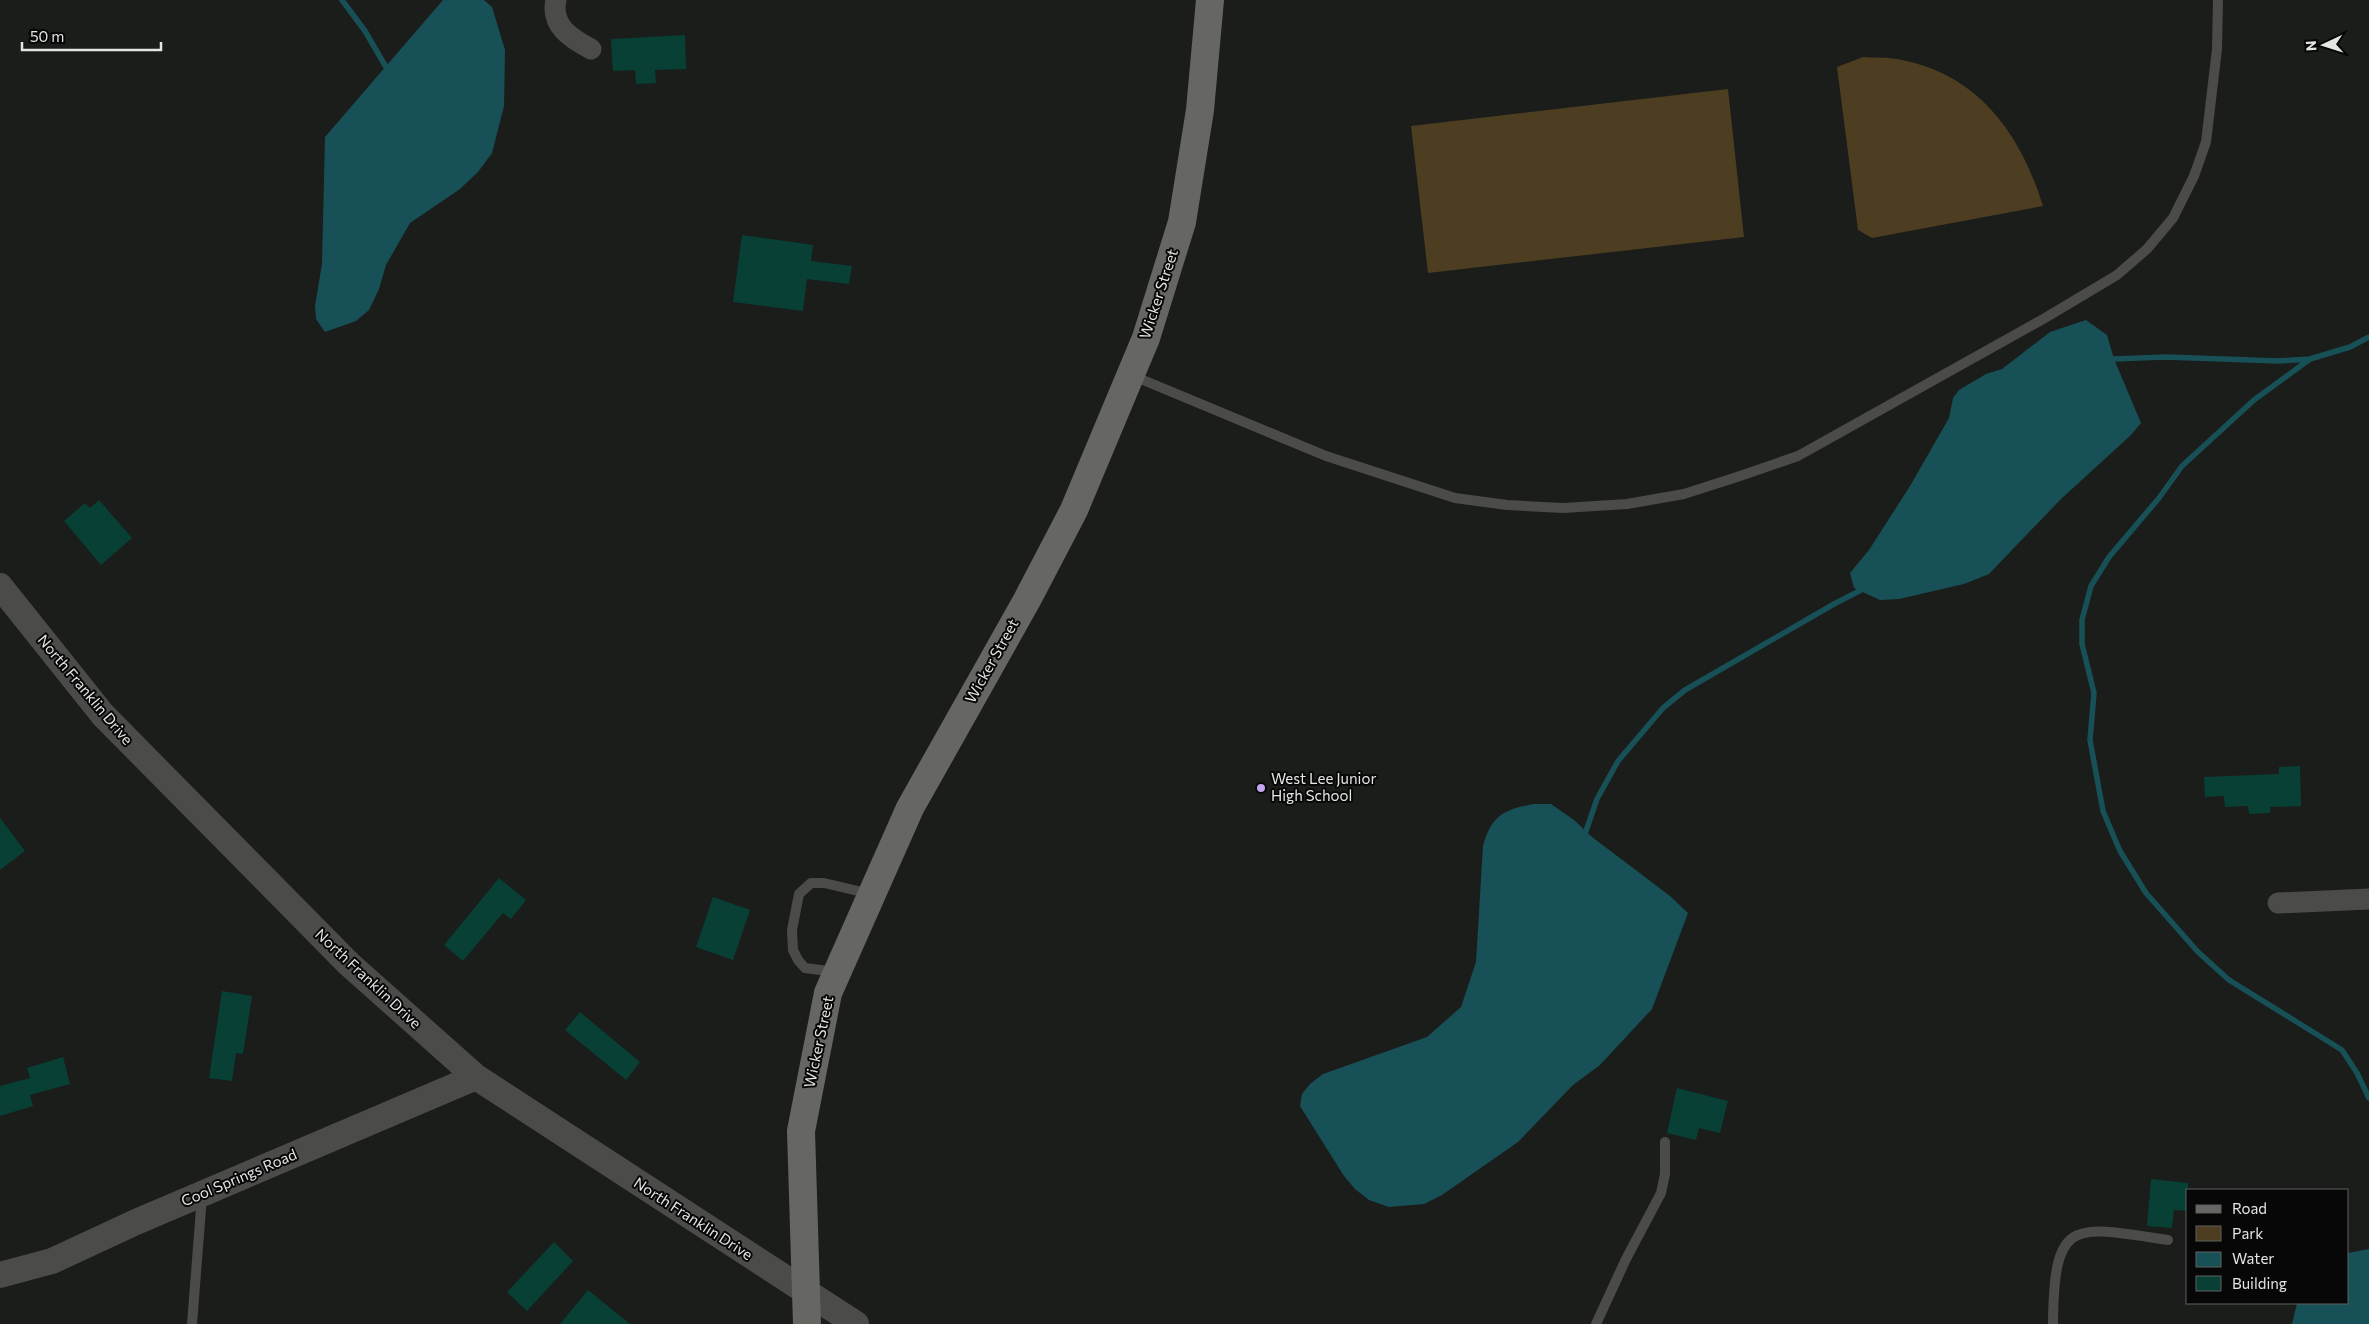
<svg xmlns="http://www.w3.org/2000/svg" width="2369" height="1324" font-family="Commissioner,sans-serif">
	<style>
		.green { fill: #4d3d21 }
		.water { fill: #185057 }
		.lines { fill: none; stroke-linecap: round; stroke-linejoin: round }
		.stream { stroke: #185057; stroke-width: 5.5 }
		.building { fill: #084035 }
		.service { stroke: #4b4c49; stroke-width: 10 }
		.minor { stroke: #4b4c49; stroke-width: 21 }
		.tertiary { stroke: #4b4c49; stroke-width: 26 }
		.secondary { stroke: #666663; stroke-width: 28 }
		.poi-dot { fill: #c6a6f0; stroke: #060706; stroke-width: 2 }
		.labels { text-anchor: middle; stroke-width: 4; stroke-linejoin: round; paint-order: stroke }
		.street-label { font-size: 15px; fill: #e4e6e3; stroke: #060706 }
		.poi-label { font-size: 15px; fill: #e4e6e3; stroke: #060706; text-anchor: start }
	</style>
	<rect width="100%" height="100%" fill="#1a1d1a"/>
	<path class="green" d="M 1863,57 C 1874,58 1886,57 1897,59 C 1978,73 2020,133 2043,206 L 1872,238 L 1858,230 L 1837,67 Z
		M 1728,89 L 1744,237 L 1428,273 L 1411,126 Z"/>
	<path class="water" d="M 443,0 L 484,0 L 492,7 L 505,50 L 504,106 L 492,153 L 478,172 L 460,189 L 410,223 L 386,265 L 379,289 L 369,310 L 356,321 L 325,332 L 316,319 L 315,306 L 322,264 L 325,137 Z
		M 2086,320 L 2107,335 L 2114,359 L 2141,423 L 2131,435 L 2061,499 L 1989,574 L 1964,584 L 1899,599 L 1880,600 L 1854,588 L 1850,573 L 1869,550 L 1910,486 L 1949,418 L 1953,398 L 1959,390 L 1986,374 L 2002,369 L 2050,332 Z
		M 1534,804 L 1551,804 L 1574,820 L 1592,837 L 1670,896 L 1688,913 L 1652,1009 L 1600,1065 L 1573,1085 L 1518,1142 L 1442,1195 L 1424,1204 L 1389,1207 L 1369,1200 L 1355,1189 L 1344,1176 L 1300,1106 L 1302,1094 L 1310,1084 L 1323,1074 L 1427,1037 L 1461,1007 L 1476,962 L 1483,846 C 1491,816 1504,809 1534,804 Z
		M 2369,1249 L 2369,1324 L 2292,1324 L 2297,1303 L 2348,1303 L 2348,1253 Z"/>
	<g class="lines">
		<path class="stream" d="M 342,0 L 365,31 L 390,74
			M 2310,359 L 2254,400 L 2182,466 L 2159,498 L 2109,557 L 2091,586 L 2082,620 L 2082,644 L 2094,693 L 2090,740 L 2103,811 L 2120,851 L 2146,893 L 2198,952 L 2229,980 L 2342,1050 L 2357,1073 L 2369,1098
			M 2109,364 L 2114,359 L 2165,357 L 2278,361 L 2310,359 L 2350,347 L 2369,337
			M 1581,835 L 1586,831 L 1597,799 L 1618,761 L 1663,708 L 1685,690 L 1834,604 L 1865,588"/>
	</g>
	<path class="building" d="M 685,35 L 686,69 L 655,70 L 656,83 L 636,84 L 635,70 L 613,71 L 611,39 Z
		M 742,235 L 813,245 L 811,261 L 852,266 L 849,284 L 807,279 L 803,311 L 733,302 Z
		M 99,500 L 132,538 L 101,565 L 64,521 L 85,503 L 90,508 Z
		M 2300,766 L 2301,806 L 2270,807 L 2270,813 L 2249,814 L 2248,806 L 2225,807 L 2224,796 L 2205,797 L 2204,777 L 2279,774 L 2279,767 Z
		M 0,818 L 25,851 L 0,870 Z
		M 499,878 L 526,900 L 511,919 L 503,913 L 463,961 L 444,945 Z
		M 713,897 L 750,910 L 733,960 L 696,947 Z
		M 222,991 L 252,996 L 243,1054 L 236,1053 L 232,1081 L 209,1078 Z
		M 580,1012 L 640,1062 L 626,1080 L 565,1030 Z
		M 63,1057 L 70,1084 L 30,1095 L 33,1106 L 0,1116 L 0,1086 L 30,1078 L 27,1068 Z
		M 1677,1088 L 1728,1101 L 1720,1133 L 1699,1128 L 1696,1140 L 1667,1133 Z
		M 2151,1179 L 2188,1183 L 2188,1211 L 2174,1210 L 2172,1228 L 2147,1226 Z
		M 554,1242 L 573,1261 L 527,1311 L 507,1292 Z
		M 588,1290 L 630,1324 L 560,1324 Z"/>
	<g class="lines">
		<path class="service" d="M 1131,375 L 1326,456 L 1455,498 L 1507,505 L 1563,508 L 1627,504 L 1684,494 L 1740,476 L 1798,456 L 2045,318 L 2117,275 L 2147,249 L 2173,218 L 2194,176 L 2206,142 L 2217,49 L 2218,0
			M 836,972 L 805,968 L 798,960 L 793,950 L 792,930 L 799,894 L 811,883 L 824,883 L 871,894
			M 192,1324 L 202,1196
			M 1596,1324 L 1626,1259 L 1661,1193 L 1665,1174 L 1665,1142
			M 2053,1324 C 2054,1216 2073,1226 2168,1240"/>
		<path class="minor" d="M 556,0 C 550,26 572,39 591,49
			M 2278,903 L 2369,899"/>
		<path class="tertiary" d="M 0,586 L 103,715 L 349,964 L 476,1077 L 856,1324
			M 0,1275 L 52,1261 L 136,1222 L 476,1077"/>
		<path class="secondary" d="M 807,1324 L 801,1131 L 828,993 L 910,808 L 1027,600 L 1074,510 L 1146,338 L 1182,222 L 1200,110 L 1210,0"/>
	</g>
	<circle class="poi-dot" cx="1261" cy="788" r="5"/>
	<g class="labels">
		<g class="street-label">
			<text transform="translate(1159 294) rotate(-72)" y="5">Wicker Street</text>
			<text transform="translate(992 661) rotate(-61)" y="5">Wicker Street</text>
			<text transform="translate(85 690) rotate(50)" y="5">North Franklin Drive</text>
			<text transform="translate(368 979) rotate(43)" y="5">North Franklin Drive</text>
			<text transform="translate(819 1042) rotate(-78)" y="5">Wicker Street</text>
			<text transform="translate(239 1178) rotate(-23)" y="5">Cool Springs Road</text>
			<text transform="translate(693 1219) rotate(33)" y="5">North Franklin Drive</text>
		</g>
		<g class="poi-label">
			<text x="1271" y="784">West Lee Junior<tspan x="1271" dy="17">High School</tspan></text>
		</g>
	</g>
	<rect x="2186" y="1189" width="162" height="115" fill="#060706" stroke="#5f605e"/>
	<rect x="2196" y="1205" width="25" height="8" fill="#666663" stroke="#5f605e"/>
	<text x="2232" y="1214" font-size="15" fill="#e4e6e3">Road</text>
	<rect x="2196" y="1226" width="25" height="15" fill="#4d3d21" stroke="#5f605e"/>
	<text x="2232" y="1239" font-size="15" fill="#e4e6e3">Park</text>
	<rect x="2196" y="1252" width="25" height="15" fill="#185057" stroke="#5f605e"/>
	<text x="2232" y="1264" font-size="15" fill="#e4e6e3">Water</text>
	<rect x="2196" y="1276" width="25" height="15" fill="#084035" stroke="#5f605e"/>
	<text x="2232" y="1289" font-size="15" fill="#e4e6e3">Building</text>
	<g transform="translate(2324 45) rotate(266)" stroke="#060706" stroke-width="4" paint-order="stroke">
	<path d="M0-4L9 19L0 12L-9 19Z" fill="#e4e6e3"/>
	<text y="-8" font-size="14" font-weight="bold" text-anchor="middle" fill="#e4e6e3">N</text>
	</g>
	<path d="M22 42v8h139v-8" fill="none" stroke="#e4e6e3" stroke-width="2.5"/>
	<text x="30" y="42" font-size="15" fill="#e4e6e3" stroke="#060706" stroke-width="4" paint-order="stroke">50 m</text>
</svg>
